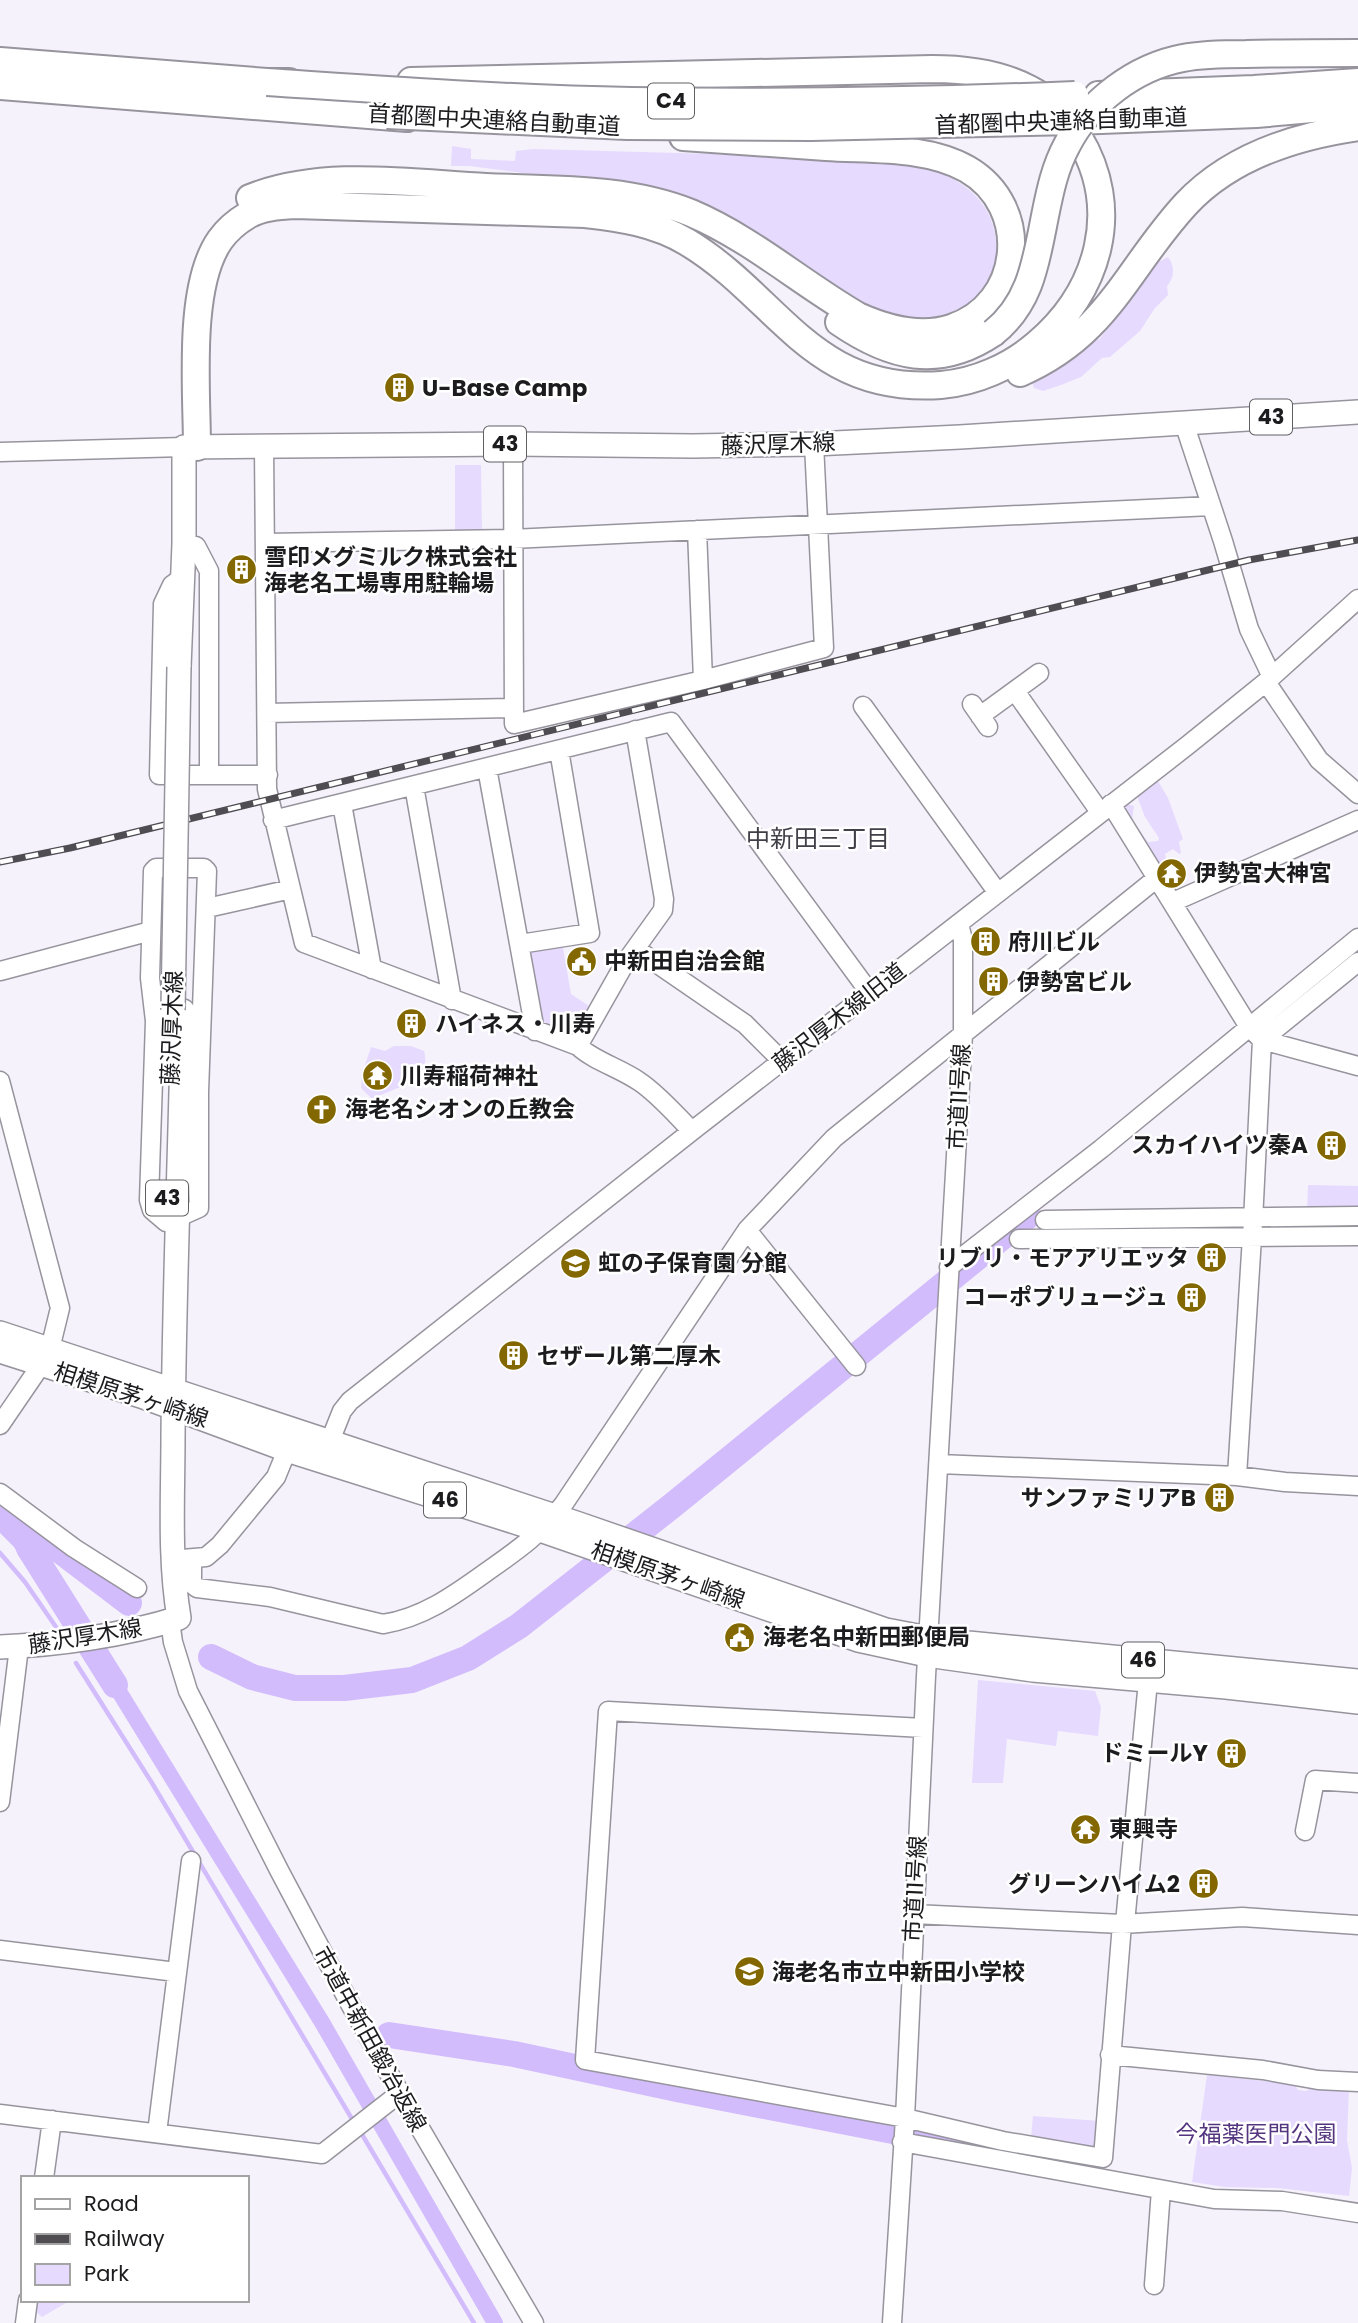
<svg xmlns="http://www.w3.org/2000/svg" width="1358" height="2323" font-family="Poppins,'Noto Sans JP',sans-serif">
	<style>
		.green { fill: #e6dafe }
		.water { fill: #d2bcfc }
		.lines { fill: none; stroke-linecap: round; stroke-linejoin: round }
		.stream { stroke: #d2bcfc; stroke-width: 4.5 }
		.canal { stroke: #d2bcfc; stroke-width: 16 }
		.river { stroke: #d2bcfc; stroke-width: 26 }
		.minor-casing { stroke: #97949d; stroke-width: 21 }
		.major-casing { stroke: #97949d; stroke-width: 26 }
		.highway-casing { stroke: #97949d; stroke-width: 30 }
		.minor { stroke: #fff; stroke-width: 18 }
		.major { stroke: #fff; stroke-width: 23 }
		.highway { stroke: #fff; stroke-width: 26 }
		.rail-casing { stroke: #4f4d52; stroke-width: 7 }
		.rail { stroke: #fff; stroke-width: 4.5; stroke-dasharray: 13; stroke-linecap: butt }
		.major-bridge-casing { stroke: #97949d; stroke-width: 26; stroke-linecap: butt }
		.highway-bridge-casing { stroke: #97949d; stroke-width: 30; stroke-linecap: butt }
		.major-bridge { stroke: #fff; stroke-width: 23 }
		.highway-bridge { stroke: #fff; stroke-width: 26 }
		.labels { text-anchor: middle; stroke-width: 5; stroke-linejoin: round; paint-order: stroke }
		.shield { fill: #fff; stroke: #605f62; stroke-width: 2 }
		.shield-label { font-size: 21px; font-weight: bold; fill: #1c1b1e }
		.street-label { font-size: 23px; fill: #1c1b1e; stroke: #fff }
		.poi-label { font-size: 23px; font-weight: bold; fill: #1c1b1e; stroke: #fff; text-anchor: start }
		.park-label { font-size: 23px; fill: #54357f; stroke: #fff }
		.neighbourhood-label { font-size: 24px; fill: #413f47; stroke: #fff }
	</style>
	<rect width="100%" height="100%" fill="#f5f2fc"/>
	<path class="green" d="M 452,146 L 471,149 L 471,159 L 515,161 L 516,151 L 533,149 L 713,154 L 914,165 C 951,173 988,193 995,234 C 997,248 997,262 991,276 C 985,289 978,302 965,309 C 939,326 910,320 881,316 L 607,184 L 470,166 L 451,166 Z
		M 1168,257 C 1175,266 1175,277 1167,286 L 1168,295 L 1155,308 L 1140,331 L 1110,357 L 1102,358 L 1081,377 L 1061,385 L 1043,391 L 1034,388 L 1032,382 C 1056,370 1077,356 1097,338 L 1099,340 L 1156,263 Z
		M 455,465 L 481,465 L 482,533 L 455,536 Z
		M 1158,781 L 1168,798 L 1183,839 L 1179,842 L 1181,853 L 1179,854 L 1173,849 L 1165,854 L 1166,859 L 1174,859 L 1178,864 L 1161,873 L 1122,809 L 1127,804 L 1134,806 L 1132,820 L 1148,842 L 1158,841 L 1159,838 L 1145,817 L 1138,799 L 1138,796 Z
		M 562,942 L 571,994 L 589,1006 L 575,1031 L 571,1034 L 540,1020 L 528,950 Z
		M 394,1046 L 411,1046 L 424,1051 C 433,1082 394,1087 375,1098 L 371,1098 L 361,1088 L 362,1074 L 371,1047 L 385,1051 Z
		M 1308,1185 L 1358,1186 L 1358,1211 L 1307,1211 Z
		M 978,1680 L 1095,1691 L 1101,1707 L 1098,1736 L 1058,1731 L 1056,1746 L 1007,1739 L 1003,1783 L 972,1783 Z
		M 1207,2075 L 1294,2084 L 1298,2090 L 1307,2091 L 1311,2086 L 1349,2088 L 1347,2140 L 1352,2168 L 1349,2196 L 1277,2188 L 1225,2187 L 1192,2182 Z
		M 1033,2116 L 1100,2121 L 1095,2149 L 1031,2138 Z
		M 36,2300 L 71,2300 L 42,2317 L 35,2311 Z"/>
	<path class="water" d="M 0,1501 L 44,1534 L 39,1544 L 27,1560 L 0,1533 Z"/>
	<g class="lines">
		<path class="stream" d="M 1149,1229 L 1249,1228
			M 0,1553 L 25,1582 L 56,1627
			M 76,1663 L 152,1783 L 355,2124
			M 360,2131 L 474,2323"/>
		<path class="canal" d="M 115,1685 L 323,2024 L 495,2323"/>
		<path class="river" d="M 1311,987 L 1358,950
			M 0,1509 L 18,1523 L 42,1537 L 129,1603
			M 18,1523 L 29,1548 L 115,1685
			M 211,1657 L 252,1677 L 295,1688 L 344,1688 L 412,1680 L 468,1658 L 519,1626 L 673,1505 L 1028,1216
			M 389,2035 L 514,2054 L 677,2089 L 1011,2154"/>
		<defs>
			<path id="minor" d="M 1184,423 L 1223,541 L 1249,629 L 1272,677
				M 513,444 L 514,724 L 703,680 L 824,648 L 814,444
				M 264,447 L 267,789 L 304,943 L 578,1046 C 594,1061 620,1068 640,1082 C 659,1095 675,1114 692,1131
				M 0,452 L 184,447
				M 697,530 L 703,680
				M 265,543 L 512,539 L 1211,506
				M 196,546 L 209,571 L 209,774
				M 183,577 L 172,585 L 163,604 L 159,775 L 268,775
				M 1266,682 L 1319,760 L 1358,794
				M 1015,691 L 1100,812
				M 972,704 L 988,727
				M 863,706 L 998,893
				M 267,713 L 514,708
				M 980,716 L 1039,673
				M 487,768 L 535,1031
				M 414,786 L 452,1000
				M 342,804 L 372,969
				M 1111,804 L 1249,1027 L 1262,1040 L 1253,1221 L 1237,1476
				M 273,820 L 671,722 L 870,993
				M 1173,902 L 1358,820
				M 207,908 L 291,889
				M 520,944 L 590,933 L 559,750
				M 636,949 L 745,1024 L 782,1061
				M 0,971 L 151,931
				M 1262,1040 L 1358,962
				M 1262,1040 L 1358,1066
				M 578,1046 L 625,963 L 663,910 L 664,899 L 635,730
				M 0,1081 L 60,1308 L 50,1349
				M 1045,1220 L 1358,1216
				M 166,1222 L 152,1210 L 149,1200 L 155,1021 L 150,978 L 153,871 L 156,868 L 204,868 L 207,871 L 199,1092 L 199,1208 L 179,1217
				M 747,1230 L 856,1366
				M 1019,1239 L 1358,1236
				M 949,1267 L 1101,1149 L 1358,938
				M 0,1425 L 41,1365
				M 330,1441 L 342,1411 L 350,1401 L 692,1131 L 1188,745 L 1266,682 L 1358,599
				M 939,1464 L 1237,1476 L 1285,1482 L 1358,1486
				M 0,1493 L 74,1548 L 137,1588
				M 182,1559 L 206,1557 L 220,1545 L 276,1477 L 287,1450
				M 192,1559 L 192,1584 L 197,1588 L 270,1597 L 383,1624 C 422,1618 453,1596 485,1573 C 516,1551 539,1536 563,1505 L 747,1230 L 834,1138 L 1157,878
				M 170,1621 L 173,1642 L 188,1691 L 280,1872 L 349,2002 L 414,2118 L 534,2323
				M 923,1728 L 608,1711 L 585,2060 L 905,2118 L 1003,2141 L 1103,2158 L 1122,1924
				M 0,1802 L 19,1647
				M 1305,1831 L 1315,1780 L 1358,1783
				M 914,1914 L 1122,1924 L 1242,1917 L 1358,1925
				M 1125,1923 L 1148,1681
				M 0,1950 L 176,1972
				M 1110,2055 L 1263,2070 L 1318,2080 L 1358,2082
				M 0,2114 L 322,2154 L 400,2093
				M 157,2133 L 191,1861
				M 902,2142 L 1214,2199 L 1282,2201 L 1358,2213
				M 44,2178 L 52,2120
				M 1154,2285 L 1161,2190
				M 25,2323 L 28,2300
				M 892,2323 L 905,2118 L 926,1676 L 963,1034 L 963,940 L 959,924"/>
			<path id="major" d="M 179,667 L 184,544 L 184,447 L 513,444 L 693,446 L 814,444 L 960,437 L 1358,412
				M 0,1333 L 576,1523 L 886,1630 L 928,1638 L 968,1643 L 1358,1681
				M 0,1351 L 141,1396 L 287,1450 L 540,1530 L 858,1640 L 927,1655 L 1033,1670 L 1226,1687 L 1358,1702
				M 0,1647 C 56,1645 126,1635 179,1618 C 169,1558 173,1498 173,1437 C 174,1295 180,1153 183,1011"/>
			<path id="highway" d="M 0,61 L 267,82 L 289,82
				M 0,86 L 407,118
				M 1098,95 L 1254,89 L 1358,82
				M 1075,121 L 1256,114 L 1358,105
				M 250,198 C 322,169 410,183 486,187 C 554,190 627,187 691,213 C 752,239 801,283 858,316 C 887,329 920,338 951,328 C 1023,305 1033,207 967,169 C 927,146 871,150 826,147 C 778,144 731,140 683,137
				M 839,322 C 890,357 938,370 993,333
				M 1020,373 C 1109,334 1126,269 1186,204 C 1230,157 1295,136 1358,127
				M 197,447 C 197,391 187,287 220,240 C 227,230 238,221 248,215 C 262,207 279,206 295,205 L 585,214 C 621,218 655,223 687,242 C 780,298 811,394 941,385 C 976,382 1010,367 1037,344 C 1099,291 1123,209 1078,136 C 1066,117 1049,99 1029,89 C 999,73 965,69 932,69 L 411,81"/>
		</defs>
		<use href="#minor" class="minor-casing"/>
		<use href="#major" class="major-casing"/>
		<use href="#highway" class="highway-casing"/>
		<use href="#minor" class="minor"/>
		<use href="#major" class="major"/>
		<use href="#highway" class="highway"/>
		<defs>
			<path id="rail" d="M 0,862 L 70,848 L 1249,560 L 1358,540"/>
		</defs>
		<use href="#rail" class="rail-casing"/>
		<use href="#rail" class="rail"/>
		<defs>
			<path id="major-bridge" d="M 173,1010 L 179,667"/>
			<path id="highway-bridge" d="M 267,82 C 388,90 510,99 631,101 C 779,103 928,101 1075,95
				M 387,115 L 627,126 L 811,127 L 1075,121
				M 993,333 C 1031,303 1036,261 1045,216 C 1050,191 1055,167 1067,145 C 1089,102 1135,67 1183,58 C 1203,54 1225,54 1246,54 C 1283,53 1321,53 1358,53"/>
		</defs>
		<use href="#major-bridge" class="major-bridge-casing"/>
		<use href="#highway-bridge" class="highway-bridge-casing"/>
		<use href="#major-bridge" class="major-bridge"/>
		<use href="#highway-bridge" class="highway-bridge"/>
	</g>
	<defs>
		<symbol id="building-disc" viewBox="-11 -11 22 22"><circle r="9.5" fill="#836700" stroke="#fff"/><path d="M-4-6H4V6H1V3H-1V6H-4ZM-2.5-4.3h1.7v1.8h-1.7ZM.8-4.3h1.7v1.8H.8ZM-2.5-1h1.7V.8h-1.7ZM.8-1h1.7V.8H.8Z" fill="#fff"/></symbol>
		<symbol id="temple-disc" viewBox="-11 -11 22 22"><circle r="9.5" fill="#836700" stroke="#fff"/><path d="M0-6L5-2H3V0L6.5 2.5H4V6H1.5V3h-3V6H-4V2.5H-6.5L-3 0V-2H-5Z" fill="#fff"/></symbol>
		<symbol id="civic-disc" viewBox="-11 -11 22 22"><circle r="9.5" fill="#836700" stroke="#fff"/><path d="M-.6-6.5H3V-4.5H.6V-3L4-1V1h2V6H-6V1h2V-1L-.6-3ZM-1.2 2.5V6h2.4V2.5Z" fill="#fff"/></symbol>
		<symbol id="church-disc" viewBox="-11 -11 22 22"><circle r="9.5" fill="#836700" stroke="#fff"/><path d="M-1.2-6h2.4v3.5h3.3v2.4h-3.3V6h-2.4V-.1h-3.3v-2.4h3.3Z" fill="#fff"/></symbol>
		<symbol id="school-disc" viewBox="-11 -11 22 22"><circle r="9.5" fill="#836700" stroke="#fff"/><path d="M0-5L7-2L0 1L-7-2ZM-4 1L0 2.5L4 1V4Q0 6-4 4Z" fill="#fff"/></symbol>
	</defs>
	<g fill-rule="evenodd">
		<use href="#building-disc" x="382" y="370" width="35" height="35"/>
		<use href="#building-disc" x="224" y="552" width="35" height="35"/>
		<use href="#temple-disc" x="1154" y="856" width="35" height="35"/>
		<use href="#building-disc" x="968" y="924" width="35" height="35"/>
		<use href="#civic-disc" x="564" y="944" width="35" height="35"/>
		<use href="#building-disc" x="976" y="964" width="35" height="35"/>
		<use href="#building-disc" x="394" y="1006" width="35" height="35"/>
		<use href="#temple-disc" x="360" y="1058" width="35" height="35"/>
		<use href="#church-disc" x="304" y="1092" width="35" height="35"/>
		<use href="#building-disc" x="1314" y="1128" width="35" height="35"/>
		<use href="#building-disc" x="1194" y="1240" width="35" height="35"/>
		<use href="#school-disc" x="558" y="1246" width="35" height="35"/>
		<use href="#building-disc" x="1174" y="1280" width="35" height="35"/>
		<use href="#building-disc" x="496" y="1338" width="35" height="35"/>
		<use href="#building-disc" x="1202" y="1480" width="35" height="35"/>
		<use href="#civic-disc" x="722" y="1620" width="35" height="35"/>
		<use href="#building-disc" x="1214" y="1736" width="35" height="35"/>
		<use href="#temple-disc" x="1068" y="1812" width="35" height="35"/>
		<use href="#building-disc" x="1186" y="1866" width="35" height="35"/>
		<use href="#school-disc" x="732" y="1954" width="35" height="35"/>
	</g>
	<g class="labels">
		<g class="shield">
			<rect x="648" y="83.5" width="46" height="35" rx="5"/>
			<rect x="1250" y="399.5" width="42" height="35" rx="5"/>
			<rect x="484" y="426.5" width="42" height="35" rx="5"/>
			<rect x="146" y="1180.5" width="42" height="35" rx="5"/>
			<rect x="424" y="1482.5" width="42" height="35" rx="5"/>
			<rect x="1122" y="1642.5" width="42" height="35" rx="5"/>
		</g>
		<g class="shield-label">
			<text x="671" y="108">C4</text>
			<text x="1271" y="424">43</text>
			<text x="505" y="451">43</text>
			<text x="167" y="1205">43</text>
			<text x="445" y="1507">46</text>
			<text x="1143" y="1667">46</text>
		</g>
		<g class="street-label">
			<text transform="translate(494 120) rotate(3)" y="8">首都圏中央連絡自動車道</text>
			<text transform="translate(1061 121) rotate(-2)" y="8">首都圏中央連絡自動車道</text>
			<text transform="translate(778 444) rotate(-2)" y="8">藤沢厚木線</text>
			<text transform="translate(839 1017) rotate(-38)" y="8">藤沢厚木線旧道</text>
			<text transform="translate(172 1028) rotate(-88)" y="8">藤沢厚木線</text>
			<text transform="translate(959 1097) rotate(-87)" y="8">市道11号線</text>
			<text transform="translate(131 1395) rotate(18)" y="8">相模原茅ヶ崎線</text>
			<text transform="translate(668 1575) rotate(19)" y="8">相模原茅ヶ崎線</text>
			<text transform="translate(85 1636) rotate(-9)" y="8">藤沢厚木線</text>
			<text transform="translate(915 1889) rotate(-87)" y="8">市道11号線</text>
			<text transform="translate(370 2039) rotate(61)" y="8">市道中新田鍛冶返線</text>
		</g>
		<g class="poi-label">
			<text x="422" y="396">U-Base Camp</text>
			<text x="264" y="565">雪印メグミルク株式会社<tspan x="264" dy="26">海老名工場専用駐輪場</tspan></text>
			<text x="1194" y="881">伊勢宮大神宮</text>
			<text x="1008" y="950">府川ビル</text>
			<text x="604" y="969">中新田自治会館</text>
			<text x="1017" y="990">伊勢宮ビル</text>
			<text x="435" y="1032">ハイネス・川寿</text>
			<text x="400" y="1084">川寿稲荷神社</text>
			<text x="345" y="1117">海老名シオンの丘教会</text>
			<text x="1308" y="1153" text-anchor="end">スカイハイツ秦A</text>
			<text x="1189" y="1266" text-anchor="end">リブリ・モアアリエッタ</text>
			<text x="598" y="1271">虹の子保育園 分館</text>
			<text x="1168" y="1305" text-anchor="end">コーポブリュージュ</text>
			<text x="537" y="1364">セザール第二厚木</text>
			<text x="1196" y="1506" text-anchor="end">サンファミリアB</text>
			<text x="763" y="1645">海老名中新田郵便局</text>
			<text x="1208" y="1761" text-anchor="end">ドミールY</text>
			<text x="1109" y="1837">東興寺</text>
			<text x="1180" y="1892" text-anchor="end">グリーンハイム2</text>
			<text x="772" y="1980">海老名市立中新田小学校</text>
		</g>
		<g class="park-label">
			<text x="1256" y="2142">今福薬医門公園</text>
		</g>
		<g class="neighbourhood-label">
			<text x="818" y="847">中新田三丁目</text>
		</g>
	</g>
	<rect x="21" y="2176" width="228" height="126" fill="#ffffff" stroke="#a4a4a5" stroke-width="2"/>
	<rect x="35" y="2199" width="35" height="10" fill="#ffffff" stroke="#a4a4a5" stroke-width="2"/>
	<text x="84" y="2211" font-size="21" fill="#1c1b1e">Road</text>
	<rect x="35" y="2234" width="35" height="10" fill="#4f4d52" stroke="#a4a4a5" stroke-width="2"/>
	<text x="84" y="2246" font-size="21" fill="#1c1b1e">Railway</text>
	<rect x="35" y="2264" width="35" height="21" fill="#e6dafe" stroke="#a4a4a5" stroke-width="2"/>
	<text x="84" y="2281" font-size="21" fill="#1c1b1e">Park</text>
</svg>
